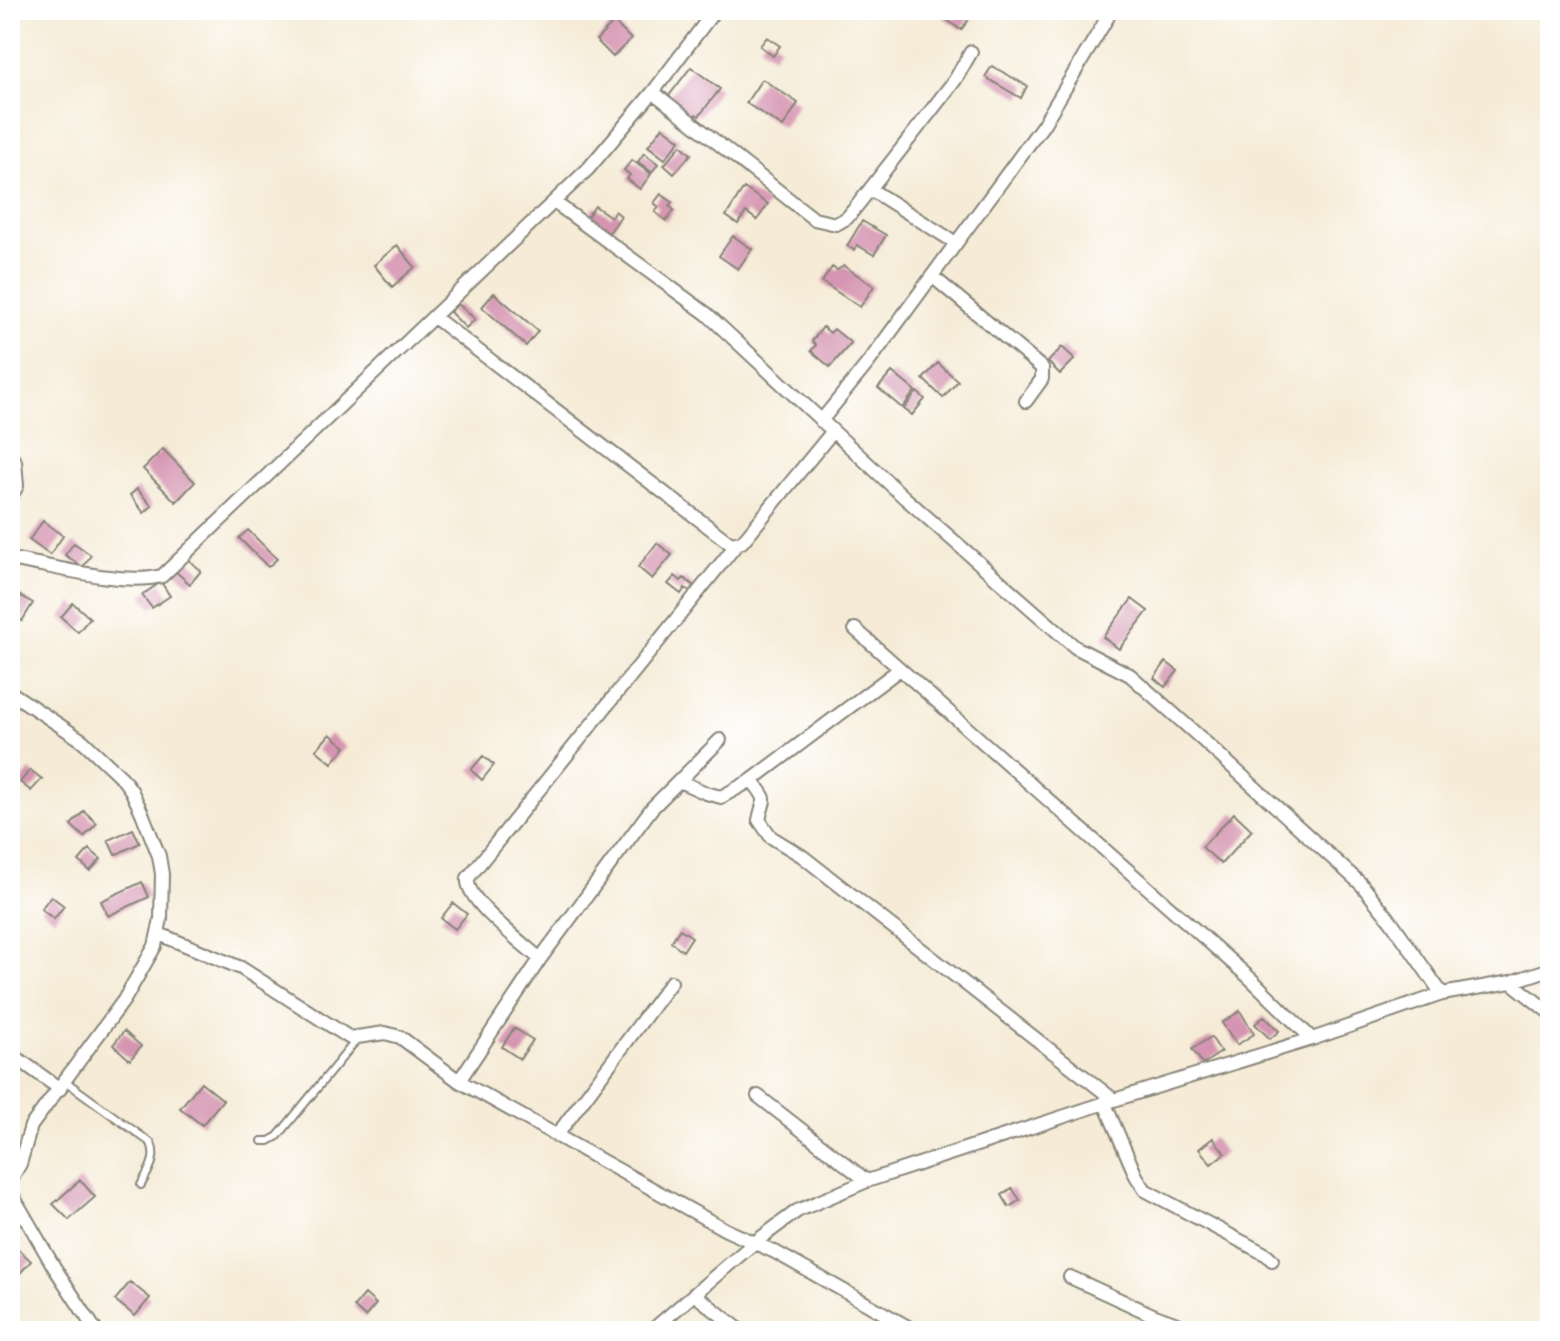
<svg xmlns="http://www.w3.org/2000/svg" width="1560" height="1341" font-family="'IM FELL Great Primer',serif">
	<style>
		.building { fill: #d594b1 }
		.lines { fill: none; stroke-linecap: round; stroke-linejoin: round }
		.lane-casing { stroke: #888479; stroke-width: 10 }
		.street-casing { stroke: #888479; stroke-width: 16 }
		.lane { stroke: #fff; stroke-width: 6 }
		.street { stroke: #fff; stroke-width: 12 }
	</style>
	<rect width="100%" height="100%" fill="#fff"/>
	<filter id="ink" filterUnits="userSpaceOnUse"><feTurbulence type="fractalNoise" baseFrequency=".0125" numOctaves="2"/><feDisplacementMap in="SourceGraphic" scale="16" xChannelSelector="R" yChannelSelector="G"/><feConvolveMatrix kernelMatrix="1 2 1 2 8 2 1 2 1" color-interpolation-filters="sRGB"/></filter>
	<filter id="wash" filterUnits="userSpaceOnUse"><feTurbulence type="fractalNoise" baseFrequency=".006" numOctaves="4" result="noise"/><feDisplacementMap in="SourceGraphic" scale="32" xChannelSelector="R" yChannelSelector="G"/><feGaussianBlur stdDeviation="1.8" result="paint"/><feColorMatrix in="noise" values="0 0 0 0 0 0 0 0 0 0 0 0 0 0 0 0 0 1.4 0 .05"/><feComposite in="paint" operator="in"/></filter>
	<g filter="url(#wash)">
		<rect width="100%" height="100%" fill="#f5ebd6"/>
		<g id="blocks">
			<path class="building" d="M 933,10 L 966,10 L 967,11 L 965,15 L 969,19 L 961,30 Z
				M 614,22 L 631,39 L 613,57 L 596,40 Z
				M 767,37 L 780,46 L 773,56 L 760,46 Z
				M 992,66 L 1027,86 L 1021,98 L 985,77 Z
				M 691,67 L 720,89 L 699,116 L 696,114 L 691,120 L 665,101 Z
				M 762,79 L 798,103 L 783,127 L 746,103 Z
				M 663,127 L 680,140 L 665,159 L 648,146 Z
				M 681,145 L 691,154 L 674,174 L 664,165 Z
				M 644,153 L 658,164 L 652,172 L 638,162 Z
				M 632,160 L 651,174 L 640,189 L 627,179 L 630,175 L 624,170 Z
				M 744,188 L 768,204 L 757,220 L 746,212 L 738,224 L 726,216 Z
				M 661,194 L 672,202 L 669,206 L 674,210 L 666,221 L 655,212 L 659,207 L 654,203 Z
				M 595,206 L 611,217 L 615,211 L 621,216 L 609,233 L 586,218 Z
				M 862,221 L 886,235 L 874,255 L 857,245 L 854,250 L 847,246 Z
				M 733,236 L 752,249 L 738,269 L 719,256 Z
				M 397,245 L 415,267 L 392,287 L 374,265 Z
				M 844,266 L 874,286 L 860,307 L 822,282 L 832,267 L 837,270 Z
				M 494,293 L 538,331 L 526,346 L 482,307 Z
				M 458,304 L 475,319 L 466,328 L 450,312 Z
				M 823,327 L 830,333 L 834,329 L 851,343 L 830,367 L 811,351 L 816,345 L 812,341 Z
				M 1062,347 L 1075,359 L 1060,374 L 1048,362 Z
				M 938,363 L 958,381 L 943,398 L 923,379 Z
				M 892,372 L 915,391 L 902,408 L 878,388 Z
				M 917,392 L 925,399 L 912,415 L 904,409 Z
				M 163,449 L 195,482 L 176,502 L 143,469 Z
				M 137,489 L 152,506 L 144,513 L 130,495 Z
				M 43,521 L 63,536 L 50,555 L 29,540 Z
				M 248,530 L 277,559 L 268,567 L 239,538 Z
				M 74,543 L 91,555 L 83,567 L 65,555 Z
				M 657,543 L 672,555 L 652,579 L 638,567 Z
				M 187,558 L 201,571 L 190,584 L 175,571 Z
				M 675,576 L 681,581 L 684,578 L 694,586 L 690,591 L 685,588 L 681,594 L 668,584 Z
				M 161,582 L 170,596 L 152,608 L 142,595 Z
				M 10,590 L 33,603 L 22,621 L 10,613 Z
				M 1132,599 L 1148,611 L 1119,649 L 1103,637 Z
				M 73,603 L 90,618 L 78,632 L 61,617 Z
				M 1166,662 L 1178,671 L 1165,687 L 1154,678 Z
				M 330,734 L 346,747 L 332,763 L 316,750 Z
				M 483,756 L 494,765 L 482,780 L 471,770 Z
				M 30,770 L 42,779 L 31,791 L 20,782 Z
				M 84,811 L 97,823 L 84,837 L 71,825 Z
				M 1234,813 L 1252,830 L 1221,864 L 1202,847 Z
				M 133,829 L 140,843 L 115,855 L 108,840 Z
				M 89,849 L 101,859 L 90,871 L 79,861 Z
				M 142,882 L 149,897 L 108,916 L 101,901 Z
				M 51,896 L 64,906 L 54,919 L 41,909 Z
				M 453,903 L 467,914 L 455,929 L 441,918 Z
				M 680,929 L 692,937 L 683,951 L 671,942 Z
				M 1240,1011 L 1254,1034 L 1237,1045 L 1222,1023 Z
				M 1264,1016 L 1279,1031 L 1270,1039 L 1255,1024 Z
				M 514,1028 L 533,1040 L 520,1059 L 502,1047 Z
				M 124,1031 L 141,1046 L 130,1060 L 113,1045 Z
				M 1211,1037 L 1221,1052 L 1203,1064 L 1192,1049 Z
				M 201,1082 L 223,1100 L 202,1125 L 180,1108 Z
				M 1213,1138 L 1225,1153 L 1211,1164 L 1199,1149 Z
				M 80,1180 L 95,1197 L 69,1220 L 53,1204 Z
				M 1012,1188 L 1020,1200 L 1009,1207 L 1002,1195 Z
				M 16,1247 L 31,1261 L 14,1280 L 10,1277 L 10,1253 Z
				M 130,1282 L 150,1298 L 135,1316 L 115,1300 Z
				M 365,1294 L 376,1304 L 365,1317 L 354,1307 Z"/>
		</g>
	</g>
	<g filter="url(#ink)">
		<use href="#blocks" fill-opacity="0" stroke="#888479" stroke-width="2"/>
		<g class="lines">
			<defs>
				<path id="lane" d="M 65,1081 L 151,1143 C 158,1159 148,1171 141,1185
					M 262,1141 L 269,1141 L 278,1136 L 358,1038"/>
				<path id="street" d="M 653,92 L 814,219 L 836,224 L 847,218 L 860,202 L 955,80 L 971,52
					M 870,189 L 956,243
					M 554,202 L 707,314 L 905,498 L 1075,647 L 1130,675 L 1195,733 L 1361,884 L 1391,921 L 1442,994
					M 932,276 L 1042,368 L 1042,379 L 1026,401
					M 434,317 L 731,544 L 742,542 L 833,431
					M 821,421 L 868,363 L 1043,125 L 1112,10
					M 10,498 L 17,486 L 15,461
					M 10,559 C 53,566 121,586 162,576 L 588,169 L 653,92 L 715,10
					M 855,629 L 1252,980 L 1312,1039
					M 10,692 L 83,741 L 122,778 L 131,790 L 142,813 L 159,856 L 162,874 L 161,919 L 155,946 L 124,1000 L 31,1126 L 20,1164 L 10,1181
					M 752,780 L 900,669
					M 679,781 L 706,793 L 721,797 L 752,780 C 770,805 764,794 759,820 L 771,837 L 802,856 L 1114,1100
					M 159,934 L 241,968 L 350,1038 L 385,1033 L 400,1037 L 459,1081 L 726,1230 L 775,1252 L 915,1331
					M 540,959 C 523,943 464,900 468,878 L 736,545
					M 1511,982 L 1550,1013
					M 10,1053 L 60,1089
					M 459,1081 L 540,959 L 652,808 L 720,740
					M 758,1096 L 867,1181
					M 1105,1104 L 1136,1176 L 1145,1190 L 1267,1255 L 1272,1260
					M 557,1135 L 671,982
					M 10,1191 L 54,1267 L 96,1331
					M 1070,1277 L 1155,1316 L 1196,1331
					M 694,1294 L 741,1331
					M 651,1331 L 754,1243 L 797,1211 L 867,1181 L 1114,1100 L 1312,1039 L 1442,994 L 1511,982 L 1550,969"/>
			</defs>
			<use href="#lane" class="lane-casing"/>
			<use href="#street" class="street-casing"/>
			<use href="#lane" class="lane"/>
			<use href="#street" class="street"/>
		</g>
	</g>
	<rect width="1560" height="1341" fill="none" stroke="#fff" stroke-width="40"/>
</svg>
